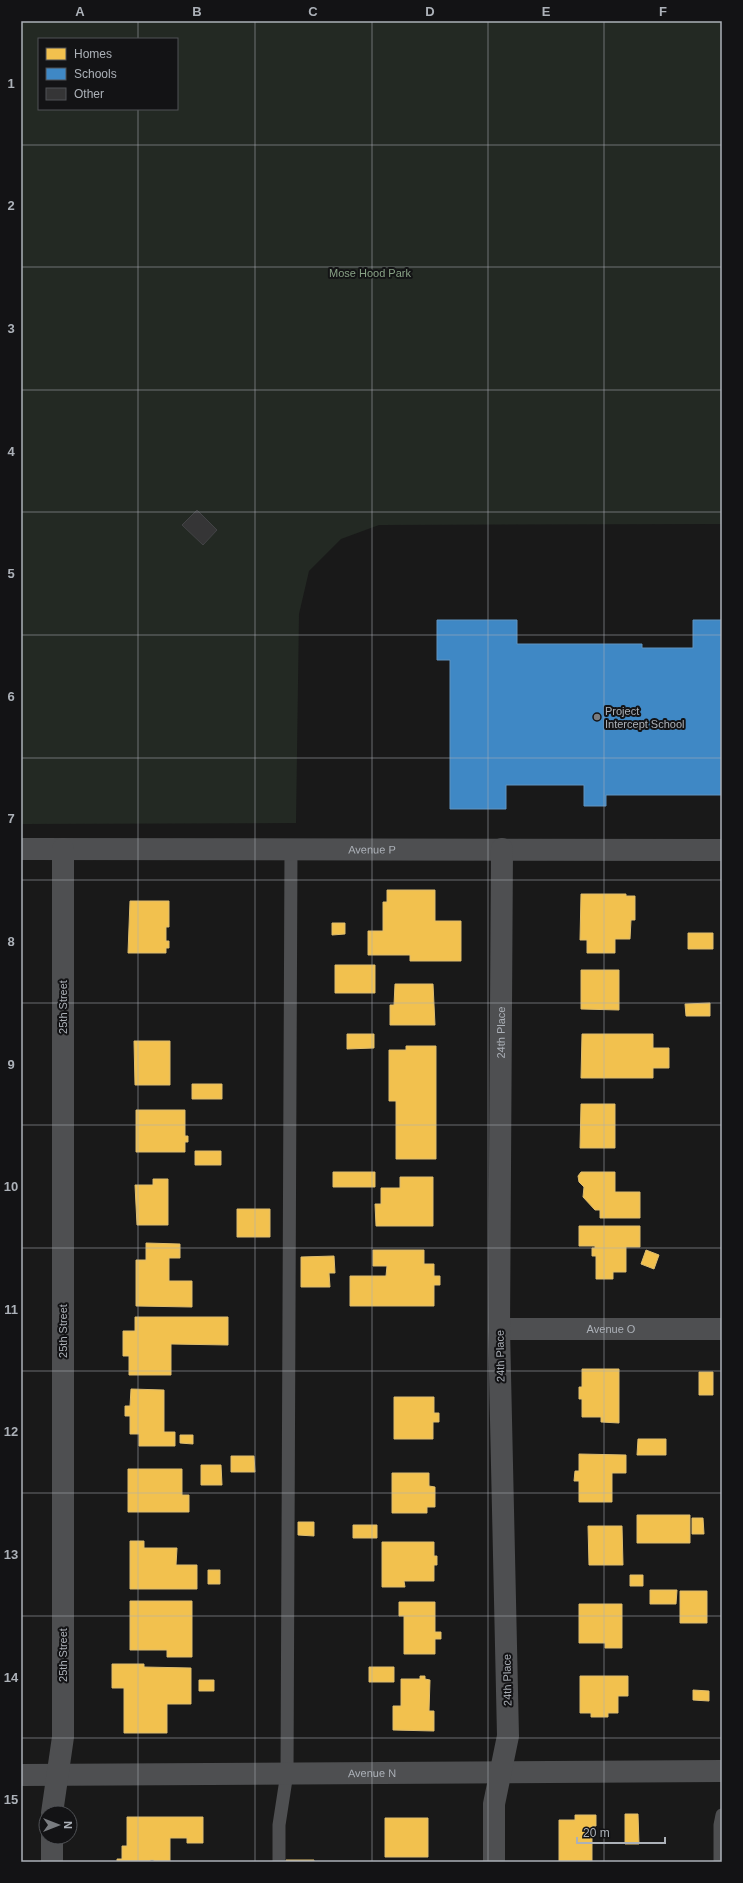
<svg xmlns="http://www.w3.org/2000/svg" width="743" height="1883" font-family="Helvetica,sans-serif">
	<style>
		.green { fill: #232923; fill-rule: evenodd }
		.homes { fill: #f2c14e; stroke: #ddbc6e }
		.schools { fill: #3f88c5; stroke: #6094c1 }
		.building { fill: #353536; stroke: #424345 }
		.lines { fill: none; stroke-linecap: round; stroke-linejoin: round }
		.lane { stroke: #4e4f51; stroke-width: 13 }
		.street { stroke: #4e4f51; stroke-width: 22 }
		.grid { fill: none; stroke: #acb1b8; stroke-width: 1; stroke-opacity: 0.55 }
		.poi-dot { fill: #797c80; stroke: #131315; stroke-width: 1.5 }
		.labels { text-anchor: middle; stroke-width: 4; stroke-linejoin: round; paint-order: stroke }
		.park-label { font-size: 11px; fill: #88a185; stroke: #131315 }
		.poi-label { font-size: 11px; fill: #acb1b8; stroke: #131315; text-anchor: start }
		.street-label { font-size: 11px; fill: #acb1b8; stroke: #131315 }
		.neatline { fill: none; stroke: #acb1b8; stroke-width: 1.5 }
		.grid-label { font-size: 13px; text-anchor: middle; font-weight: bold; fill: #acb1b8 }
	</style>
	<rect width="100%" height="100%" fill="#191919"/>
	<path class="green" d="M 21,21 L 722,21 L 722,524 L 379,525 L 341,539 L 309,571 L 299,614 L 296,823 L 21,824 ZM 39,39 L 177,39 L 177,109 L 39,109 Z"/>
	<path class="homes" d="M 387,890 L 435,890 L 435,921 L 461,921 L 461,961 L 410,961 L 410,955 L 368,955 L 368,931 L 383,931 L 383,902 L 387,902 Z
		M 581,894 L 626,894 L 626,896 L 635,896 L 635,920 L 631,920 L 630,939 L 615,939 L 615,953 L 587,953 L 587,940 L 580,940 Z
		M 130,901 L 169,901 L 169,927 L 166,927 L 166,941 L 169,941 L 169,948 L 166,948 L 166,953 L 128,953 Z
		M 332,923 L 345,923 L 345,934 L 332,935 Z
		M 688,933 L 713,933 L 713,949 L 688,949 Z
		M 335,965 L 375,965 L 375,993 L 335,993 Z
		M 581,970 L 619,970 L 619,1010 L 581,1009 Z
		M 395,984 L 433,984 L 435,1025 L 390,1025 L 390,1005 L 394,1005 Z
		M 710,1003 L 710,1016 L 686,1016 L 685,1004 Z
		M 347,1034 L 374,1034 L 374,1048 L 347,1049 Z
		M 582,1034 L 653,1034 L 653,1048 L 669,1048 L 669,1068 L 653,1068 L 653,1078 L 581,1078 Z
		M 134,1041 L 170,1041 L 170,1085 L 135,1085 Z
		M 406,1046 L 436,1046 L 436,1159 L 396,1159 L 396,1101 L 389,1101 L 389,1050 L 406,1050 Z
		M 192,1084 L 222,1084 L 222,1099 L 192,1099 Z
		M 581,1104 L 615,1104 L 615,1148 L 580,1148 Z
		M 136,1110 L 185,1110 L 185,1136 L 188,1136 L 188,1142 L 185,1142 L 185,1152 L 136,1152 Z
		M 195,1151 L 221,1151 L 221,1165 L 195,1165 Z
		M 333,1172 L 375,1172 L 375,1187 L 333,1187 Z
		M 581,1172 L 615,1172 L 615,1192 L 640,1192 L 640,1218 L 600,1218 L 600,1210 L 595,1210 L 583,1197 L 584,1187 L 579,1182 L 578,1176 Z
		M 400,1177 L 433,1177 L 433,1226 L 376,1226 L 375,1204 L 381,1204 L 381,1188 L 400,1188 Z
		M 153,1179 L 168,1179 L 168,1225 L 137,1225 L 135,1185 L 153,1185 Z
		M 237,1209 L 270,1209 L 270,1237 L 237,1237 Z
		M 579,1226 L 640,1226 L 640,1247 L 626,1247 L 626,1272 L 613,1272 L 613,1279 L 596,1279 L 596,1256 L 592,1256 L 592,1248 L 595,1248 L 595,1246 L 579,1246 Z
		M 146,1243 L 180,1244 L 180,1258 L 169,1258 L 169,1281 L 192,1281 L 192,1307 L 136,1306 L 136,1260 L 146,1260 Z
		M 373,1250 L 424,1250 L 424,1264 L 434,1264 L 434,1276 L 440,1276 L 440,1285 L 434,1285 L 434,1306 L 350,1306 L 350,1276 L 386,1276 L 387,1266 L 373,1266 Z
		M 646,1250 L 659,1255 L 654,1269 L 641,1264 Z
		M 334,1256 L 335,1273 L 329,1273 L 330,1287 L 301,1287 L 301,1257 Z
		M 135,1317 L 228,1317 L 228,1345 L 171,1344 L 171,1375 L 129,1375 L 129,1356 L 123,1356 L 123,1331 L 135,1331 Z
		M 582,1369 L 619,1369 L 619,1423 L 601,1422 L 601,1417 L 582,1417 L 582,1399 L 579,1399 L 579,1387 L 582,1387 Z
		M 699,1372 L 713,1372 L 713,1395 L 699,1395 Z
		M 131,1389 L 164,1390 L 164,1432 L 175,1432 L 175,1446 L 139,1446 L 139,1434 L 130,1434 L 130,1416 L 125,1416 L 125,1406 L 130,1406 Z
		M 394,1397 L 434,1397 L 434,1413 L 439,1413 L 439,1422 L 433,1422 L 433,1439 L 394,1439 Z
		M 180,1435 L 193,1435 L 193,1444 L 180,1443 Z
		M 638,1439 L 666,1439 L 666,1455 L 637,1455 Z
		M 579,1454 L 626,1455 L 626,1473 L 612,1473 L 612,1502 L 579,1502 L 579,1481 L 574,1481 L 575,1471 L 579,1471 Z
		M 231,1456 L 254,1456 L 255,1472 L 231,1472 Z
		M 201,1465 L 221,1465 L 222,1485 L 201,1485 Z
		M 128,1469 L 182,1469 L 182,1495 L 189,1495 L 189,1512 L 128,1512 Z
		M 392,1473 L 429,1473 L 429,1486 L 435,1487 L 435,1507 L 427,1507 L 427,1513 L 392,1513 Z
		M 637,1515 L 690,1515 L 690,1543 L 637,1543 Z
		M 692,1518 L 703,1518 L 704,1534 L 692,1534 Z
		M 298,1522 L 314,1522 L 314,1536 L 298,1535 Z
		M 353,1525 L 377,1525 L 377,1538 L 353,1538 Z
		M 588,1526 L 622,1526 L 623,1565 L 589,1565 Z
		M 130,1541 L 144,1541 L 144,1548 L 177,1548 L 176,1565 L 197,1565 L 197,1589 L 130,1589 Z
		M 382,1542 L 434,1542 L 434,1556 L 437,1556 L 437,1565 L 434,1565 L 434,1581 L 404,1581 L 405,1587 L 382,1587 Z
		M 208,1570 L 220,1570 L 220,1584 L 208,1584 Z
		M 630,1575 L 643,1575 L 643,1586 L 630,1586 Z
		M 650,1590 L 677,1590 L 676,1604 L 650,1604 Z
		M 680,1591 L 707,1591 L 707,1623 L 680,1623 Z
		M 130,1601 L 192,1601 L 192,1657 L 167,1657 L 167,1650 L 130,1650 Z
		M 399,1602 L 435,1602 L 435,1632 L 441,1632 L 441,1639 L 435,1639 L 435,1654 L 404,1654 L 404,1616 L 399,1616 Z
		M 579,1604 L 622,1604 L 622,1648 L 605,1648 L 605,1643 L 579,1643 Z
		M 112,1664 L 144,1664 L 144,1667 L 191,1668 L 191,1704 L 167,1704 L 167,1733 L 124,1733 L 124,1688 L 112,1688 Z
		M 369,1667 L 394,1667 L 394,1682 L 369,1682 Z
		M 420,1676 L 425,1676 L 425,1679 L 430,1680 L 429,1711 L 434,1711 L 434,1731 L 393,1730 L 393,1706 L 401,1706 L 401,1679 L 420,1679 Z
		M 580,1676 L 628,1676 L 628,1696 L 618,1696 L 618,1713 L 608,1713 L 608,1717 L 591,1717 L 591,1713 L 580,1713 Z
		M 199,1680 L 214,1680 L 214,1691 L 199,1691 Z
		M 693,1690 L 709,1691 L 709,1701 L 693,1700 Z
		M 625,1814 L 638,1814 L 639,1844 L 625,1844 Z
		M 575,1815 L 596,1815 L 596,1826 L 592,1826 L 592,1861 L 559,1862 L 559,1820 L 575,1820 Z
		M 127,1817 L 203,1817 L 203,1843 L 187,1843 L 187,1838 L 170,1838 L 170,1862 L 154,1862 L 154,1860 L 150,1860 L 150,1862 L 117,1862 L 117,1859 L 122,1859 L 122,1846 L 127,1846 Z
		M 385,1818 L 428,1818 L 428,1857 L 385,1857 Z
		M 286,1860 L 314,1860 L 314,1862 L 286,1862 Z"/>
	<path class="schools" d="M 437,620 L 517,620 L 517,644 L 642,644 L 642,648 L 693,648 L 693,620 L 722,620 L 722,795 L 606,795 L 606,806 L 584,806 L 584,785 L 506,785 L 506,809 L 450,809 L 450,660 L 437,660 Z"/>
	<path class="building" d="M 197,510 L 217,530 L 203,545 L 182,525 Z"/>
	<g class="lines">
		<path class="lane" d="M 279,1862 L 279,1825 L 287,1773 L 291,849
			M 720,1862 L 720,1825 L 722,1815"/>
		<g class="street">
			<path id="s1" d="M 21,849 L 722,850"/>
			<path id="s2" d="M 499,1329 L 722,1329"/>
			<path id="s3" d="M 21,1775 L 722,1771"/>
			<path d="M 52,1813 L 63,1737 L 63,849"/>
			<path d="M 52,1837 L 52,1862"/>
			<path id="s4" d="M 494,1862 L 494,1804 L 508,1736 L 499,1329 L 502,849"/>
		</g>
	</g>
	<path class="grid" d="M 138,21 L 138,39M 255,21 L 255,1862M 372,21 L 372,1862M 488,21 L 488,1862M 604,21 L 604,1862M 138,109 L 138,1862M 21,145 L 722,145M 21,267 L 722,267M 21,390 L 722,390M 21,512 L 722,512M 21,635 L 722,635M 21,758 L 722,758M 21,880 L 722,880M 21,1003 L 722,1003M 21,1125 L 722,1125M 21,1248 L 722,1248M 21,1371 L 722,1371M 21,1493 L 722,1493M 21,1616 L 722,1616M 21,1738 L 722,1738"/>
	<circle class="poi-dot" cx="597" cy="717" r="4"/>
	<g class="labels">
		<g class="park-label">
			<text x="370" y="277">Mose Hood Park</text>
		</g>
		<g class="poi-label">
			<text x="605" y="715">Project<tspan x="605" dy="13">Intercept School</tspan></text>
		</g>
		<g class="street-label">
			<text dy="4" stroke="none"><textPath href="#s1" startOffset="351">Avenue P</textPath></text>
			<text transform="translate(63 1007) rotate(-90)" y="4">25th Street</text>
			<text dy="4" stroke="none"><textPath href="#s4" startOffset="831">24th Place</textPath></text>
			<text dy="4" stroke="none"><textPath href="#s2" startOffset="112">Avenue O</textPath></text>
			<text transform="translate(63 1331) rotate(-90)" y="4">25th Street</text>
			<text transform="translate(500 1356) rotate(-91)" y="4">24th Place</text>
			<text transform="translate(63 1655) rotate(-90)" y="4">25th Street</text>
			<text transform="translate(507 1680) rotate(-91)" y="4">24th Place</text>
			<text dy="4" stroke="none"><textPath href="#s3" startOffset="351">Avenue N</textPath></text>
		</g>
	</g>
	<rect width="743" height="1883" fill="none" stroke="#131315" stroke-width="44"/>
	<rect x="38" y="38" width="140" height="72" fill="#131315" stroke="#505256"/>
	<rect x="46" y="48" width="20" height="12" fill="#f2c14e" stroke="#505256"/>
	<text x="74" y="58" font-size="12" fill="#acb1b8">Homes</text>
	<rect x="46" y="68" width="20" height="12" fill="#3f88c5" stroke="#505256"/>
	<text x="74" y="78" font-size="12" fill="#acb1b8">Schools</text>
	<rect x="46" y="88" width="20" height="12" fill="#353536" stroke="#505256"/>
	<text x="74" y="98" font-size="12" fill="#acb1b8">Other</text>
	<g transform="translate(58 1825) rotate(90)"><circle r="19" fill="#131315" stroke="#505256"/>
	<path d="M0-3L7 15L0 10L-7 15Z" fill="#797c80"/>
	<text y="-6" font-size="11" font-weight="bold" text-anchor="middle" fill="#acb1b8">N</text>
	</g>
	<path d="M577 1837v6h88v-6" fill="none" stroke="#acb1b8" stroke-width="2"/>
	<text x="583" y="1837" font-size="12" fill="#acb1b8" stroke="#131315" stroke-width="3" paint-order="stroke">20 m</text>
	<rect x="22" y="22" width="699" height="1839" class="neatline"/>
	<g class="grid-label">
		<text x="80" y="16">A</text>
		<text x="197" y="16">B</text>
		<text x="313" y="16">C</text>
		<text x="430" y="16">D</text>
		<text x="546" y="16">E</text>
		<text x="663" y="16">F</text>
		<text x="11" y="88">1</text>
		<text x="11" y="210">2</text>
		<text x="11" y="333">3</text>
		<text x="11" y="456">4</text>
		<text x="11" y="578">5</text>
		<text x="11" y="701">6</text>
		<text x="11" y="823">7</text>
		<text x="11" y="946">8</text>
		<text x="11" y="1069">9</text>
		<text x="11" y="1191">10</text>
		<text x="11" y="1314">11</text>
		<text x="11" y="1436">12</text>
		<text x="11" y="1559">13</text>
		<text x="11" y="1682">14</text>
		<text x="11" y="1804">15</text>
	</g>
</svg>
